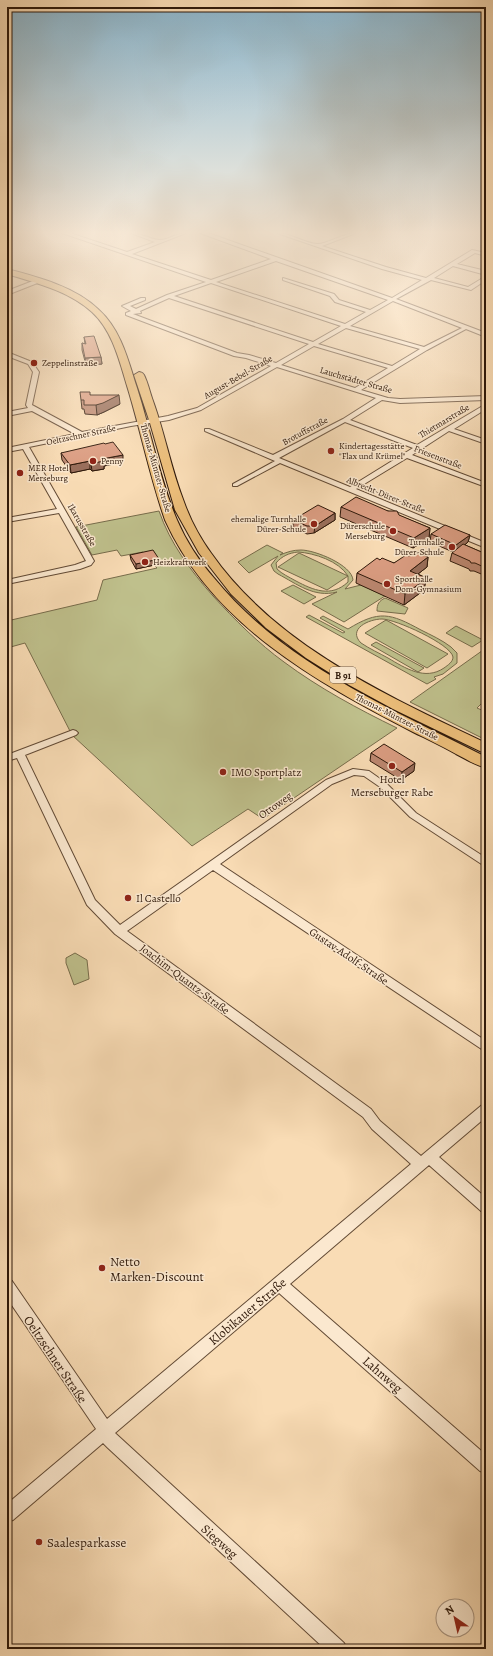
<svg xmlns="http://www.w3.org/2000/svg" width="493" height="1656" font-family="Alegreya,serif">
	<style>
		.green { fill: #bfc08c; stroke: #776c4b; fill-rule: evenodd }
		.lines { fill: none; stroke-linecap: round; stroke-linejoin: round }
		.minor-casing { stroke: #624a35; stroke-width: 2 }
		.primary-casing { stroke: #2f190a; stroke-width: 2 }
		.minor { fill: #fbe8cf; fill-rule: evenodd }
		.primary { fill: #ecbe7a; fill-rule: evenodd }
		.wall { fill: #bc8770; stroke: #2f190a }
		.shaded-wall { fill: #996e5b; stroke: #2f190a }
		.building { fill: #db9d82; stroke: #2f190a }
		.poi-dot { fill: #8f2418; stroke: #fbe8cf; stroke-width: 1.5 }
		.labels { text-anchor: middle; stroke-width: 3; stroke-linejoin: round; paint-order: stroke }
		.far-poi-label { font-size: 9px; fill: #2f190a; stroke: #fbe8cf; text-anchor: start }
		.far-street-label { font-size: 9px; fill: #2f190a; stroke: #fbe8cf }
		.shield { fill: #fbe8cf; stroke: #6c5745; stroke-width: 1 }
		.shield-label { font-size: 10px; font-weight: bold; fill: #2f190a }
		.poi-label { font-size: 11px; fill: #2f190a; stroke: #fbe8cf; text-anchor: start }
		.street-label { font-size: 11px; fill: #2f190a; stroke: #fbe8cf }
		.near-poi-label { font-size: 13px; fill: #2f190a; stroke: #fbe8cf; text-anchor: start }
		.near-street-label { font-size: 13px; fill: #2f190a; stroke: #fbe8cf }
	</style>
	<rect width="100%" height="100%" fill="#f9dcb5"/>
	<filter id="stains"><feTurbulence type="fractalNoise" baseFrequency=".005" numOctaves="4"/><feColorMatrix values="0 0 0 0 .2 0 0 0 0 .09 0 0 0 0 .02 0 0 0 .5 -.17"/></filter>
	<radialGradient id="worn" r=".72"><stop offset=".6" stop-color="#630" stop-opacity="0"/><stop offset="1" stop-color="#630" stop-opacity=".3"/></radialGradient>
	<path class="green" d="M 159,511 C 170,543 190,570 213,596 C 234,619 259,644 284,662 C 319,688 358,709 397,728 L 263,819 L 248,809 L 192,846 L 72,735 L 25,643 L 7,648 L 7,621 L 97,600 L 103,580 L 157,568 L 154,565 L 159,564 L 147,557 L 143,552 L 121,556 L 117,550 L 92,555 L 76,527 Z
		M 267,545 L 283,553 L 280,555 C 287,552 293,550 301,550 C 315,550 352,565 353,580 L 345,589 L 361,585 L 385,596 L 344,622 L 312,604 L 337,592 C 314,598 297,584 278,574 L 274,571 L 271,565 L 278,556 L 249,573 L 238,562 ZM 298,552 C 314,553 339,561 348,576 L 299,553 L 278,567 L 327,590 L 348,576 L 348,582 C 331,598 313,590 296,581 C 289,577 282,574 277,569 L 276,563 C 282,556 289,553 298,552 Z
		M 293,585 L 316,597 L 304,604 L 281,591 Z
		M 385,598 L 408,608 L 405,614 L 377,611 C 377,604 379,601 385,598 Z
		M 309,615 L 343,633 L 345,632 L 320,618 L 323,616 L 348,629 C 379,610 390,613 421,630 C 431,635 442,640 451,647 L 457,653 L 457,663 L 443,674 L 434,677 L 436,679 L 427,684 L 306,617 ZM 382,619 C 395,619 451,644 453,657 C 453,662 448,665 444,668 C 425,681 405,668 388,658 C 379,653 370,649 361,643 C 347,629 369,619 382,619 Z
		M 386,620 L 448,654 L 427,668 L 365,633 Z
		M 456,626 L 483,640 L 472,647 L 446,633 Z
		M 376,642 L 424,668 L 418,672 L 371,645 Z
		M 486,648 L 486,699 L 477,708 L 486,712 L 486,740 L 410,702 Z
		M 75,953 L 87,960 L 89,979 L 74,985 L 66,963 L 66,958 Z"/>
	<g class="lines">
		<defs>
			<path id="minor" d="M 62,233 L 70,233 L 127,252 L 155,242 L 131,233 C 141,233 149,239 159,240 C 166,241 177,233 186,233 L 132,254 L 211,280 L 271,259 L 200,233 L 208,233 L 392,298 L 422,280 L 382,269 L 277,233 C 291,233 303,243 317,244 C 326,245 343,233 356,233 L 322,246 L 386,267 L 426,278 L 472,250 L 486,253 L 486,256 L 475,253 L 457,264 L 486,271 L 486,275 L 453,266 L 434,278 L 468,287 L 486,276 L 486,280 L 471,290 L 431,280 L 396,299 L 486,333 L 486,337 L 466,329 L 427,350 L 361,390 L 388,398 L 400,399 L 486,396 L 486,400 L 400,403 L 382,400 L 350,420 L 417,445 L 486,404 L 486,409 L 454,429 L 486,440 L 486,444 L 449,431 L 412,455 L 486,483 L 486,487 L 407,458 L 356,489 L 486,543 L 486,548 L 280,463 L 237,486 L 233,486 L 233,484 L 275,461 L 205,431 L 205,429 L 209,429 L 273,455 L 343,419 L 376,398 L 277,367 L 201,410 L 169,420 L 131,426 L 29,447 L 94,561 L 91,565 L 80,569 L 7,584 L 7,580 L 75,565 L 86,561 L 59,513 L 7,522 L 7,518 L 57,509 L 23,449 L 7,452 L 7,448 L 75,434 L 32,411 L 7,416 L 7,412 L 28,408 L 26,405 L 33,372 L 28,364 L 7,356 L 7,352 L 32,362 L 39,372 L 32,405 L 82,432 L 168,416 L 197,408 L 271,366 L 246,358 L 234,356 L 126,315 L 126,313 L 131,311 L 122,306 L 141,298 L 145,298 L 145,300 L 130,306 L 136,309 L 167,295 L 206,282 ZM 276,261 L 388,300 L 370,310 L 339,300 L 334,294 L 283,278 L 283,280 L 330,296 L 335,302 L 366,312 L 345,324 L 216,282 ZM 211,283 L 341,326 L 313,342 L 174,296 ZM 169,298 L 309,344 L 276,363 L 249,355 L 237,353 L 133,314 L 141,313 L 140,311 ZM 393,301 L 462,328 L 424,347 L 350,326 ZM 346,328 L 420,349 L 392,366 L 318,344 ZM 314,346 L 388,368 L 355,388 L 281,365 ZM 345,422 L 413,448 L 350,487 L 279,458 Z
				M 38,279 L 41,281 L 40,282 L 7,295 L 7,291 Z
				M 73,730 L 76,731 L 78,733 L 76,735 L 25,755 L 95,900 L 120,925 L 326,780 L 353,769 L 369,771 L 386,783 L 416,813 L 486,858 L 486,867 L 410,817 L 380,787 L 364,776 L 354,775 L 332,784 L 220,864 L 486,1041 L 486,1052 L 213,870 L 127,931 L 371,1109 L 380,1121 L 421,1156 L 482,1105 L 486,1103 L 486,1117 L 439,1157 L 486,1198 L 486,1213 L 481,1211 L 429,1165 L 290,1284 L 486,1455 L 486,1473 L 480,1471 L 279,1293 L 115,1433 L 344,1643 L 347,1649 L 325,1649 L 108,1448 L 103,1443 L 13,1520 L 7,1522 L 7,1504 L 96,1429 L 7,1298 L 7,1279 L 12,1281 L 107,1419 L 411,1164 L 372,1129 L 363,1117 L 115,934 L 87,905 L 17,758 L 7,761 L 7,755 Z"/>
			<path id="primary" d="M 7,269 C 38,277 76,287 99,310 C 121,330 128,360 137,388 C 151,431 159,478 177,520 C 186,541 199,561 214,578 C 284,664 390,708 486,757 L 486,768 C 475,765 466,759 456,754 C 442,746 427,739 413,732 C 316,682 212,624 165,520 C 150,477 141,432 128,389 C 120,363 113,331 92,312 C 69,291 36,283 7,274 Z
				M 139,372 C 142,373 142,372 144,375 C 148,383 150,393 153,401 C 165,434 171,469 184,502 C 190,519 200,538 211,553 C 276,646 386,695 486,743 L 486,754 L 393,709 L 349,685 L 306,658 L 266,628 L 231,594 L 199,553 L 175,510 L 150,423 L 134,375 Z"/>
		</defs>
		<use href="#minor" class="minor-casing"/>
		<use href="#primary" class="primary-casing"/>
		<use href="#minor" class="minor"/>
		<use href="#primary" class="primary"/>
	</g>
	<path class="wall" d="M 84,337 L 101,357 L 102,364 L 86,365 L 82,350 L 82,343 L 85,344 Z
		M 90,395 L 120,404 L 104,412 L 97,415 L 85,414 L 84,409 L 82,409 L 81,400 Z
		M 61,453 L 123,462 L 104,466 L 104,469 L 92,471 L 90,469 L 71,473 L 62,460 Z
		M 341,507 L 388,511 L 430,528 L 429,538 L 413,548 L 340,517 Z
		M 335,513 L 335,520 L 314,533 L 307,534 L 293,527 L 293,520 Z
		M 431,534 L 470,535 L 468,542 L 465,545 L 486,554 L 486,576 L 474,571 L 470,571 L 469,569 L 450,561 L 452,553 L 453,552 L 430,542 Z
		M 130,555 L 159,564 L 136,569 L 131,560 Z
		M 409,556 L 428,557 L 427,567 L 418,574 L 424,577 L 424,579 L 426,579 L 424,590 L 404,605 L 356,583 L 357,573 L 380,560 L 394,563 Z
		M 371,753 L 414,771 L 401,780 L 370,761 Z"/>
	<path class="shaded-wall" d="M 101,357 L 102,364 L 86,365 L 85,358 Z
		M 119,395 L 120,404 L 104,412 L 97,415 L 96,405 Z
		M 123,455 L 123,462 L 104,466 L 104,469 L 92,471 L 91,464 L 102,459 Z
		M 90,461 L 90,469 L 71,473 L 70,465 Z
		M 335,513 L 335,520 L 314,533 L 315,526 Z
		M 430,528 L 429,538 L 413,548 L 414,538 Z
		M 470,535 L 468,542 L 455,553 L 456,545 Z
		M 428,557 L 427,567 L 409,581 L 410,571 Z
		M 159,559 L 159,564 L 136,569 L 136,564 Z
		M 424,577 L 424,580 L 426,579 L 424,590 L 404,605 L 405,594 Z
		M 415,763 L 414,771 L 401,780 L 402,772 Z"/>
	<path class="building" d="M 94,336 L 101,357 L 85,358 L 82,343 L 86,344 L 84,337 Z
		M 80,392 L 90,392 L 90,395 L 119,395 L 103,403 L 96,405 L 84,405 L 84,400 L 81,400 Z
		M 113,442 L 123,455 L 102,459 L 103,461 L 91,464 L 90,461 L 70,465 L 61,453 L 104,443 L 105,444 Z
		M 356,497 L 388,511 L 397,511 L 399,515 L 430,528 L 414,538 L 341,507 Z
		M 318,505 L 335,513 L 315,526 L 307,526 L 293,520 Z
		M 445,525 L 470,535 L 456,545 L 431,534 Z
		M 463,544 L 486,554 L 486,568 L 475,563 L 471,563 L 470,561 L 452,553 Z
		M 153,550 L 159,559 L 136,564 L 130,555 Z
		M 416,551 L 428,557 L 410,571 L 424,577 L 423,578 L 426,579 L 405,594 L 357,573 L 377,558 L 380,560 L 382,558 L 394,563 L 406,555 L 409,556 Z
		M 384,744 L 415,763 L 402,772 L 371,753 Z"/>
	<linearGradient id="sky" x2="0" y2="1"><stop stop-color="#8ab7d0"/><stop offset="0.5" stop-color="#fcefde"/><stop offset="1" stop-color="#fcefde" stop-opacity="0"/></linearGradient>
	<rect width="493" height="465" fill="url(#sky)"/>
	<g class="poi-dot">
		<circle cx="34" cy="363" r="4"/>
		<circle cx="331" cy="451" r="4"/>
		<circle cx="93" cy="461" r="4"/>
		<circle cx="20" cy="473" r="4"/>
		<circle cx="314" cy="524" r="4"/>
		<circle cx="393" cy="531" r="4"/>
		<circle cx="452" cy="547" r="4"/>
		<circle cx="145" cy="562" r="4"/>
		<circle cx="387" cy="584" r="4"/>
		<circle cx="392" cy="766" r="4"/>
		<circle cx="223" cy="772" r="4"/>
		<circle cx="128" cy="898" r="4"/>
		<circle cx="102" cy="1268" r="4"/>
		<circle cx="39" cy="1542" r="4"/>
	</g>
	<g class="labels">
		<g class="far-poi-label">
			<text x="42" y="366">Zeppelinstraße</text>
			<text x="339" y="449">Kindertagesstätte<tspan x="339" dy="10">"Flax und Krümel"</tspan></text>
			<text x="101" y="464">Penny</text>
			<text x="28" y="471">MER Hotel<tspan x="28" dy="10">Merseburg</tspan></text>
			<text x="306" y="522" text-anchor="end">ehemalige Turnhalle<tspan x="306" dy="10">Dürer-Schule</tspan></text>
			<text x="385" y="529" text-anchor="end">Dürerschule<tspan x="385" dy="10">Merseburg</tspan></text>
			<text x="444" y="545" text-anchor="end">Turnhalle<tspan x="444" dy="10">Dürer-Schule</tspan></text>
			<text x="153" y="565">Heizkraftwerk</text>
			<text x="395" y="582">Sporthalle<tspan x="395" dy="10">Dom-Gymnasium</tspan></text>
		</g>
		<g class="far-street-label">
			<text transform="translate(238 377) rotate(-30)" y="3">August-Bebel-Straße</text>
			<text transform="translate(356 380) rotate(16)" y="3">Lauchstädter Straße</text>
			<text transform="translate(444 421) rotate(-31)" y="3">Thietmarstraße</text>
			<text transform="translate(305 431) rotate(-28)" y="3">Brotuffstraße</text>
			<text transform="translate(81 435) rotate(-12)" y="3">Oeltzschner Straße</text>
			<text transform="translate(438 457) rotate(21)" y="3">Friesenstraße</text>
			<text transform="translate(156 468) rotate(74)" y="3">Thomas-Müntzer-Straße</text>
			<text transform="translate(386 495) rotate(22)" y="3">Albrecht-Dürer-Straße</text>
			<text transform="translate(82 525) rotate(60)" y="3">Ikarusstraße</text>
			<text transform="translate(397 717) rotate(27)" y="3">Thomas-Müntzer-Straße</text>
		</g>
		<rect class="shield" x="330" y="667" width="26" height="16" rx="3"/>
		<g class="shield-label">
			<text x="343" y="679">B 91</text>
		</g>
		<g class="poi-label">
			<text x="231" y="776">IMO Sportplatz</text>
			<text x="392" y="783" text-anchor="middle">Hotel<tspan x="392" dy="13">Merseburger Rabe</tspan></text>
			<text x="136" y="902">Il Castello</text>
		</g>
		<g class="street-label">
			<text transform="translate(275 805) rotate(-35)" y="4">Ottoweg</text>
			<text transform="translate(349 956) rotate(34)" y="4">Gustav-Adolf-Straße</text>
			<text transform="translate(185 979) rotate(37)" y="4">Joachim-Quantz-Straße</text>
		</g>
		<g class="near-poi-label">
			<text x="110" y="1266">Netto<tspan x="110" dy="15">Marken-Discount</tspan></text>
			<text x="47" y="1547">Saalesparkasse</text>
		</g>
		<g class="near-street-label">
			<text transform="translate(247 1311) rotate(-40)" y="5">Klobikauer Straße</text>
			<text transform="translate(56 1359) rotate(56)" y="5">Oeltzschner Straße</text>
			<text transform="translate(383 1374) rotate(41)" y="5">Lahnweg</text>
			<text transform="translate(220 1541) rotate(42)" y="5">Siegweg</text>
		</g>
	</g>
	<rect width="493" height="1656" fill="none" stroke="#f9dcb5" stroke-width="24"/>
	<rect x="8" y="8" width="477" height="1640" fill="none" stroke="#2f190a" stroke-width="2"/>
	<rect x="12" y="12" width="469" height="1632" fill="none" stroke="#2f190a"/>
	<g transform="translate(455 1618) rotate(326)"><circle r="19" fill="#fbe8cf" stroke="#a99580"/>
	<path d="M0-3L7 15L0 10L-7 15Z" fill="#8f2418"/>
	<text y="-6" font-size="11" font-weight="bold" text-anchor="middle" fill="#2f190a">N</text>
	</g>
	<rect width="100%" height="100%" filter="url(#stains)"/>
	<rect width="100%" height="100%" fill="url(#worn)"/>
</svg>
